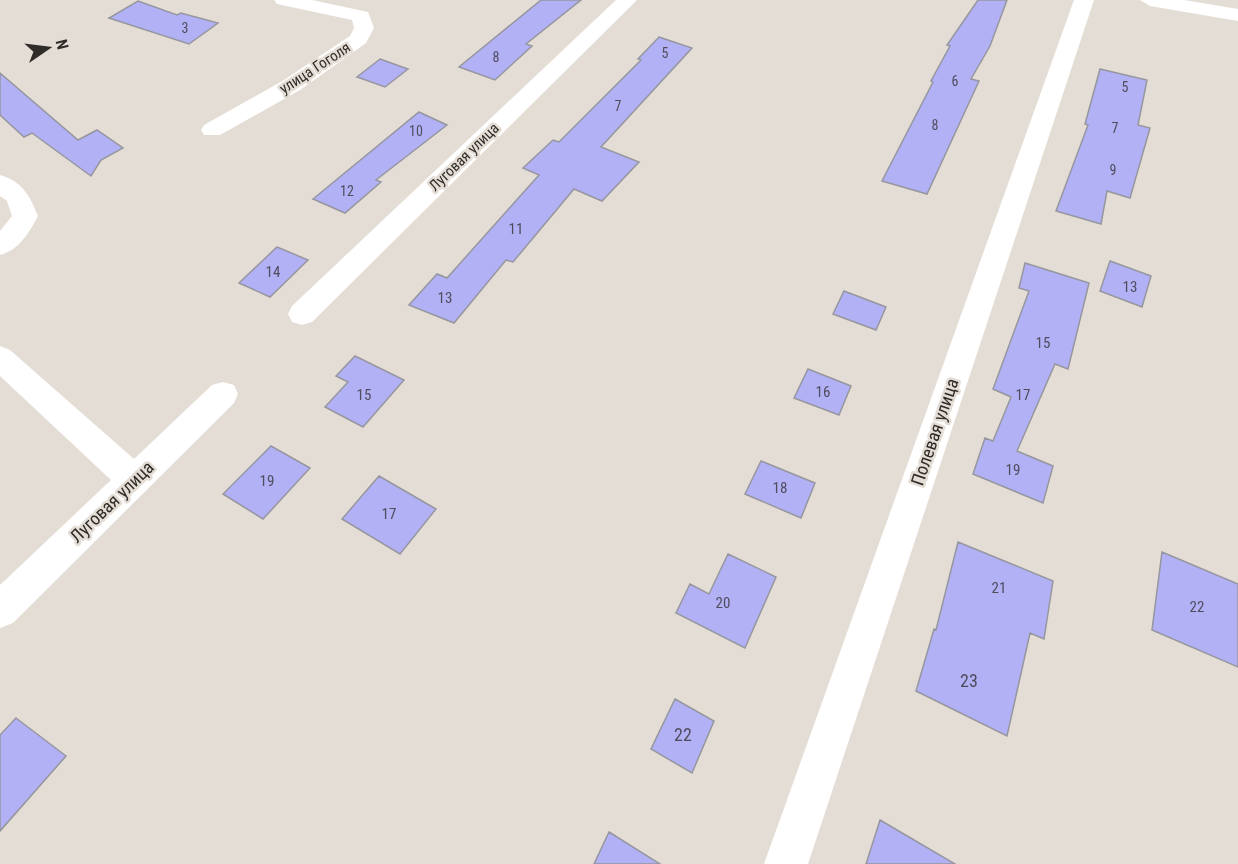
<svg xmlns="http://www.w3.org/2000/svg" width="1238" height="864" font-family="'Roboto Condensed',sans-serif">
	<style>
		.building { fill: #b2b1f6; stroke: #96969f; stroke-width: 1.5 }
		.lines { fill: none; stroke-linecap: round; stroke-linejoin: round }
		.minor { fill: #fff; fill-rule: evenodd }
		.labels { text-anchor: middle; stroke-width: 5; stroke-linejoin: round; paint-order: stroke }
		.far-number-label { font-size: 14px; fill: #4f4c5c }
		.far-street-label { font-size: 15px; fill: #2e2b28; stroke: #e4ddd5 }
		.number-label { font-size: 15px; fill: #4f4c5c }
		.street-label { font-size: 18px; fill: #2e2b28; stroke: #e4ddd5 }
		.near-number-label { font-size: 18px; fill: #4f4c5c }
	</style>
	<rect width="100%" height="100%" fill="#e4ddd5"/>
	<path class="building" d="M 541,0 L 581,0 L 526,44 L 532,46 L 495,80 L 459,67 Z
		M 978,0 L 1007,0 L 990,46 L 971,79 L 979,81 L 927,194 L 882,181 L 933,82 L 931,81 L 950,46 L 947,45 Z
		M 138,1 L 177,15 L 181,13 L 218,23 L 189,44 L 109,18 Z
		M 659,37 L 692,48 L 601,147 L 639,162 L 602,201 L 574,189 L 513,262 L 506,260 L 454,323 L 409,305 L 437,274 L 447,278 L 539,175 L 523,168 L 553,140 L 559,142 L 641,60 L 638,59 Z
		M 380,59 L 408,69 L 385,87 L 357,77 Z
		M 1100,69 L 1147,80 L 1138,125 L 1150,128 L 1130,198 L 1107,191 L 1101,224 L 1056,211 L 1088,125 L 1085,124 Z
		M 0,73 L 78,140 L 97,130 L 123,148 L 101,160 L 91,176 L 32,133 L 24,137 L 0,115 Z
		M 419,112 L 447,125 L 376,180 L 381,182 L 345,213 L 313,199 Z
		M 277,247 L 308,260 L 270,297 L 239,283 Z
		M 1110,261 L 1151,276 L 1142,307 L 1100,291 Z
		M 1025,263 L 1089,283 L 1068,369 L 1055,364 L 1017,451 L 1053,466 L 1043,503 L 973,474 L 985,438 L 993,441 L 1011,397 L 993,389 L 1029,291 L 1019,288 Z
		M 844,291 L 886,307 L 876,330 L 833,314 Z
		M 355,356 L 404,380 L 363,427 L 325,407 L 348,382 L 336,376 Z
		M 808,369 L 851,386 L 839,415 L 794,398 Z
		M 271,446 L 310,468 L 263,519 L 223,494 Z
		M 761,461 L 815,483 L 801,518 L 745,494 Z
		M 379,476 L 436,509 L 400,554 L 342,519 Z
		M 958,542 L 1053,581 L 1044,639 L 1030,633 L 1007,736 L 916,691 L 934,629 L 936,630 Z
		M 1162,552 L 1238,584 L 1238,667 L 1152,630 Z
		M 728,554 L 776,577 L 745,648 L 676,613 L 690,584 L 709,594 Z
		M 675,699 L 714,721 L 692,773 L 651,749 Z
		M 16,718 L 66,756 L 0,831 L 0,735 Z
		M 880,820 L 955,864 L 866,864 Z
		M 609,832 L 660,864 L 594,864 Z"/>
	<g class="lines">
		<path class="minor" d="M 274,0 L 312,0 L 368,12 L 374,28 L 366,43 L 300,90 L 220,135 L 204,135 L 201,130 L 204,125 L 284,80 L 350,36 L 354,28 L 352,20 L 277,4 Z
			M 616,0 L 637,0 L 312,322 L 302,325 L 292,322 L 288,314 L 292,306 Z
			M 1074,0 L 1094,0 L 808,864 L 764,864 Z
			M 1140,0 L 1184,0 L 1238,9 L 1238,21 L 1150,6 Z
			M 0,175 C 22,181 30,196 38,216 C 29,233 19,250 0,255 L 0,231 L 12,216 L 7,201 L 0,196 Z
			M 0,346 L 10,350 L 134,459 L 212,385 L 223,382 L 234,385 L 238,394 L 234,403 L 13,623 L 0,628 L 0,585 L 111,480 L 0,376 Z"/>
	</g>
	<g class="labels">
		<g class="far-number-label">
			<text x="185" y="33">3</text>
			<text x="665" y="58">5</text>
			<text x="496" y="62">8</text>
			<text x="955" y="86">6</text>
			<text x="1125" y="92">5</text>
			<text x="618" y="111">7</text>
			<text x="935" y="130">8</text>
			<text x="1115" y="133">7</text>
			<text x="416" y="136">10</text>
			<text x="1113" y="175">9</text>
			<text x="347" y="196">12</text>
		</g>
		<g class="far-street-label">
			<text transform="translate(315 68) rotate(-33)" y="5">улица Гоголя</text>
			<text transform="translate(464 157) rotate(-44)" y="5">Луговая улица</text>
		</g>
		<g class="number-label">
			<text x="516" y="234">11</text>
			<text x="273" y="277">14</text>
			<text x="1130" y="292">13</text>
			<text x="445" y="303">13</text>
			<text x="1043" y="348">15</text>
			<text x="823" y="397">16</text>
			<text x="364" y="400">15</text>
			<text x="1023" y="400">17</text>
			<text x="1013" y="475">19</text>
			<text x="267" y="486">19</text>
			<text x="780" y="493">18</text>
			<text x="389" y="519">17</text>
			<text x="999" y="593">21</text>
			<text x="723" y="608">20</text>
			<text x="1197" y="612">22</text>
		</g>
		<g class="street-label">
			<text transform="translate(935 432) rotate(-71)" y="6">Полевая улица</text>
			<text transform="translate(112 502) rotate(-44)" y="6">Луговая улица</text>
		</g>
		<g class="near-number-label">
			<text x="969" y="687">23</text>
			<text x="683" y="741">22</text>
		</g>
	</g>
	<g transform="translate(48 48) rotate(76)" stroke="#e4ddd5" stroke-width="4.5" paint-order="stroke">
	<path d="M0-4.5L10 22L0 15L-10 22Z" fill="#2e2b28"/>
	<text y="-9" font-size="16" font-weight="bold" text-anchor="middle" fill="#2e2b28">N</text>
	</g>
</svg>
